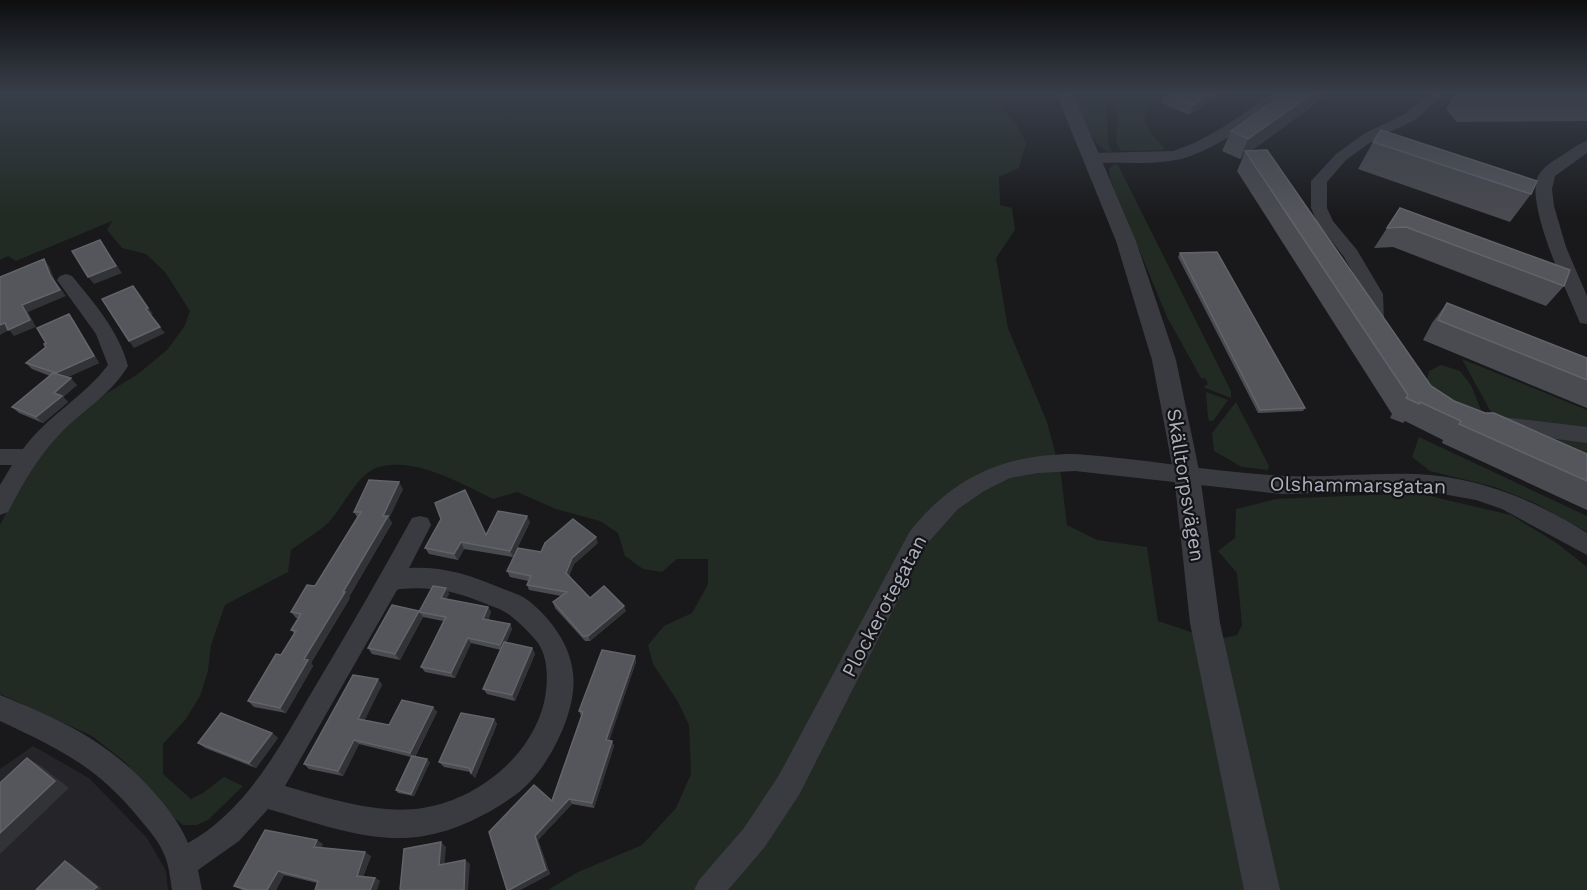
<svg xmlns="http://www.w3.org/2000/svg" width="1587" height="890" font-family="'Work Sans',sans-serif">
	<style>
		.built { fill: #252529 }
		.green { fill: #212a23 }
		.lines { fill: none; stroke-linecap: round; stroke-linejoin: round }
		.minor { fill: #3a3b41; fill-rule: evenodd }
		.tertiary { fill: #3a3b41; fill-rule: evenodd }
		.wall { fill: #4a4b50 }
		.shaded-wall { fill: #323336 }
		.building { fill: #55565c; stroke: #62646a; stroke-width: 1.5 }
		.labels { text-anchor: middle; stroke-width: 4.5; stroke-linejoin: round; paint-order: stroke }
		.street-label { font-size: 20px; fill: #abafbb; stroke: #141417 }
	</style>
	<rect width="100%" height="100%" fill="#19191b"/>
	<path class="built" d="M 33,746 L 89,778 L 147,838 L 166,871 L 168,890 L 0,890 L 0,769 Z"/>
	<path class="green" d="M 0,93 L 1007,93 L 1000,108 L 1015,122 L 1026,143 L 1019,168 L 999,177 L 1000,205 L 1012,208 L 1015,230 L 996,258 L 1008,328 L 1047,422 L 1061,475 L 1067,525 L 1097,540 L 1147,547 L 1158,621 L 1215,640 L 1237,635 L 1242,625 L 1237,573 L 1218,551 L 1235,538 L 1236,509 L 1276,499 L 1417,493 L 1511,515 L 1558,544 L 1587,567 L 1587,890 L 548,890 L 578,872 L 642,845 L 676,808 L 691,774 L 689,725 L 678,702 L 653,664 L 648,645 L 664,626 L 692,613 L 708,584 L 708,559 L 677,559 L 662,572 L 643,569 L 625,556 L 618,533 L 600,521 L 556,509 L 517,492 L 493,499 C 461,483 412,455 376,468 C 356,476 342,509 328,523 C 317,533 303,541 291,550 L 288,572 L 225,605 L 211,645 L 208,671 L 200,696 L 186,719 L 163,744 L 163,774 L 191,799 L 203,793 L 224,777 L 243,786 L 208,820 L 197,825 L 183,825 L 169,814 L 125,762 L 92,736 L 0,694 L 0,525 L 23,480 L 44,446 L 81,409 L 138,374 L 167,350 L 184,327 L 190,311 L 165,272 L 146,254 L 122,248 L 107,230 L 112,221 L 16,261 L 8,256 L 0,260 Z
		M 1074,93 L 1101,93 L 1107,110 L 1108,144 L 1112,152 C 1092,152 1080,109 1074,93 Z
		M 1111,93 L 1162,93 C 1136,112 1142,126 1164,147 L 1163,150 L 1124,151 L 1120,150 L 1116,142 L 1118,119 Z
		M 1114,164 L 1118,165 L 1231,391 L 1231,398 L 1205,388 L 1205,385 L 1208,385 L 1206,379 L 1201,378 L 1167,317 L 1110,179 L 1109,169 Z
		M 1462,359 L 1587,410 L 1587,480 L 1493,416 Z
		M 1441,365 L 1460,371 L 1471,385 L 1485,420 L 1466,420 L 1426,383 L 1429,371 Z
		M 1206,392 L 1228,400 L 1213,421 L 1209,421 L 1208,417 Z
		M 1236,402 L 1269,466 L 1268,470 L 1242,467 L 1214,451 L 1212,433 Z
		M 1419,437 L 1587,516 L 1587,532 L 1535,503 L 1495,487 L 1430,471 L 1412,457 Z"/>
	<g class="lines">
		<path class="minor" d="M 1271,93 L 1286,93 C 1269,115 1204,156 1176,160 C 1149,165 1119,162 1092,163 L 1084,158 L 1092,153 L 1173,151 C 1210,139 1241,116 1271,93 Z
			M 1430,93 L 1445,93 L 1415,120 L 1375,139 L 1346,160 L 1327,182 L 1327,208 L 1333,221 L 1357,250 L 1383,294 L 1384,321 L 1391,332 L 1389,337 L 1382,339 L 1375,337 L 1366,321 L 1365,294 L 1344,257 L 1317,222 L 1311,208 L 1311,181 L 1336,154 L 1365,133 L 1405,114 Z
			M 1587,141 L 1587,153 L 1555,176 L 1552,189 L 1554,206 L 1566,247 L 1587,296 L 1587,324 L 1580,323 L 1578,318 C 1566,289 1525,204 1538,176 C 1543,167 1554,160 1563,155 C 1570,150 1578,144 1587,141 Z
			M 66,274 L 72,276 C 94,303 119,331 128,366 C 111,395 81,411 59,435 C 37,458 22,485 8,512 L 0,515 L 0,485 L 12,465 L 0,465 L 0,449 L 23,449 C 47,416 84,397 108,365 L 96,334 L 57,280 L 60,276 Z
			M 1494,416 L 1587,427 L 1587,443 L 1487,430 L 1484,424 L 1487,418 Z
			M 1075,454 C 1140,458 1205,471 1270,475 C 1319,479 1368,472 1416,474 C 1479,477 1535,500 1587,533 L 1587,555 L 1502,509 L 1476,500 L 1437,493 L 1393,491 L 1282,494 L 1075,471 L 1038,473 L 1010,478 L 984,491 L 958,509 L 926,545 L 799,795 L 764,848 L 728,890 L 694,890 L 699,880 L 744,828 L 779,775 L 910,531 C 954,476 1005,454 1075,454 Z
			M 420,516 L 428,518 L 431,525 L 409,568 C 440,566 468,574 496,586 C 507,591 521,594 529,601 C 551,619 570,644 573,673 C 578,711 548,770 518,793 C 491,813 458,830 424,836 C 373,845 317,823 268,809 L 239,841 L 198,870 L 202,890 L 172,890 C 170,878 169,865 164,854 C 159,841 147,828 138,817 C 95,765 59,749 0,721 L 0,695 C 64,721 112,743 158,797 C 170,811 181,826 188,843 C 249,809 282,742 316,685 C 349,630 381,574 412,518 ZM 400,589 C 429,586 457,591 484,603 C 493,607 505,610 512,617 C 521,624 531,634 538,643 C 547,656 548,675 546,691 C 539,750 481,799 423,808 C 378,815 328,798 285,786 L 397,590 Z"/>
		<path class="tertiary" d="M 1056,93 L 1073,93 L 1136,241 L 1176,360 L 1200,475 L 1220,623 L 1280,890 L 1244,890 L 1190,623 L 1174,475 L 1152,360 L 1116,241 Z"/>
	</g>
	<path class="wall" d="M 1166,93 L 1224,93 L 1189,115 L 1162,103 Z
		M 1285,93 L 1330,93 L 1251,151 L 1431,386 L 1454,401 L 1587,454 L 1587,510 L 1442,443 L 1443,440 L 1405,421 L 1403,423 L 1390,418 L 1392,414 L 1237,171 L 1243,157 L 1240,159 L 1222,151 L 1231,131 Z
		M 1456,93 L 1587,93 L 1587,121 L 1457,122 L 1446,109 Z
		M 1373,142 L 1531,194 L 1510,222 L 1358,169 Z
		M 1400,208 L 1564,286 L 1546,306 L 1393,247 L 1374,248 Z
		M 1180,253 L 1305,408 L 1303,411 L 1258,413 L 1178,257 Z
		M 1447,303 L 1587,358 L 1587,408 L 1423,340 L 1432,323 Z
		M 74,321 L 99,363 L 67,377 L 77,385 L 63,397 L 68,402 L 43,423 L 19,413 L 12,407 L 50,376 L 32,369 L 26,363 L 46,347 L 46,343 Z
		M 403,489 L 389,518 L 392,523 L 349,597 L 350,598 L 311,663 L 313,666 L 286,713 L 254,707 L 248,701 L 281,655 L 294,633 L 291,630 L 298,618 L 296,618 L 291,612 L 315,586 L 357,517 L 354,512 Z
		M 530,522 L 513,557 L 464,549 L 458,560 L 429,554 L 425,548 L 486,535 Z
		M 598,543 L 574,564 L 569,576 L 590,598 L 626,611 L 590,641 L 585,641 L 555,608 L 553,602 L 561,596 L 529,590 L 527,585 L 528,581 L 510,577 L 507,571 Z
		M 446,588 L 449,594 L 446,599 L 488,607 L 491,612 L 488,620 L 510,624 L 512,629 L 506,643 L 532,648 L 535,654 L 515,701 L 487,694 L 483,689 L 501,650 L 471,643 L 455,678 L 425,672 L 421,667 L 443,621 L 423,617 L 419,612 Z
		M 419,611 L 423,617 L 400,660 L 372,654 L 368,648 Z
		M 635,656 L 636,662 L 609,740 L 612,741 L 614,746 L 594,808 L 572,804 L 538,840 L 550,874 L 520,890 L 581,716 L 579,711 Z
		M 378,679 L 382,685 L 364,720 L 389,725 L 433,707 L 437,712 L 415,757 L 430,762 L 414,796 L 398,793 L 396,790 L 411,757 L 359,744 L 343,776 L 309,769 L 304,764 Z
		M 494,719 L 497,724 L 475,778 L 470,772 L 444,767 L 439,762 Z
		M 272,733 L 278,738 L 256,768 L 205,748 L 198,743 Z
		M 323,844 L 321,848 L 371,856 L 363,877 L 375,878 L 380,881 L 317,883 L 284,875 L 276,890 L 242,890 L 234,886 Z"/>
	<path class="shaded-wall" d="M 1212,93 L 1224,93 L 1189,115 L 1193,105 Z
		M 1313,93 L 1330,93 L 1247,154 L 1245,151 L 1243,157 L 1240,159 L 1248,139 Z
		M 100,240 L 122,273 L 94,284 L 88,277 Z
		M 44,259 L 49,266 L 55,281 L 66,296 L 28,312 L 36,327 L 14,336 L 9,330 L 0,335 L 0,325 L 50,275 Z
		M 138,292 L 153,314 L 151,315 L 146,309 Z
		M 69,314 L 74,321 L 99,363 L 62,380 L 56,373 Z
		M 160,327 L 165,333 L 134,348 L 129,341 Z
		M 71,378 L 77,385 L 63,397 L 68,402 L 43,423 L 36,417 L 54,393 Z
		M 399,482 L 403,489 L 389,518 L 392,523 L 349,597 L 350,598 L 311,663 L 313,666 L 286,713 L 280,708 L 304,659 L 343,592 L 383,516 Z
		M 527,516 L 530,522 L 513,557 L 510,551 Z
		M 596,537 L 598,543 L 574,564 L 568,578 L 566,573 L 572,558 Z
		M 461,542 L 464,549 L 458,560 L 454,554 Z
		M 446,588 L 449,594 L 444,604 L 441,598 Z
		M 624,606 L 626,611 L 590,641 L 588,636 Z
		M 488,607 L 491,612 L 486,624 L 483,619 Z
		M 419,611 L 423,617 L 400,660 L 395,654 Z
		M 510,624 L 512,629 L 503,650 L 500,645 Z
		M 468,638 L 471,643 L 455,678 L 451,673 Z
		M 532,648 L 535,654 L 515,701 L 512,695 Z
		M 635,656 L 636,662 L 608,745 L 606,740 Z
		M 378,679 L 382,685 L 363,724 L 358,719 Z
		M 433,707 L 437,712 L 414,758 L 410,753 Z
		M 494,719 L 497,724 L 475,778 L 471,773 Z
		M 272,733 L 278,738 L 256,768 L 249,763 Z
		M 354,740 L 359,744 L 343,776 L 338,771 Z
		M 612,741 L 614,746 L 594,808 L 592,803 Z
		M 27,758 L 41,766 L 69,788 L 0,854 L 0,833 Z
		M 427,759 L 430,762 L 414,796 L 411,794 Z
		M 569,799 L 572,804 L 538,840 L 550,874 L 520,890 L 509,890 L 535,836 Z
		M 317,840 L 323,844 L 319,851 L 314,847 Z
		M 441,842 L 446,847 L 444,869 L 439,865 Z
		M 365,852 L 371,856 L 362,879 L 357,876 Z
		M 465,860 L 470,864 L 468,890 L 464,890 Z
		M 65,861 L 70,863 L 101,888 L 100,890 L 93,890 Z
		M 278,871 L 284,875 L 276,890 L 267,890 Z
		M 375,878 L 380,881 L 377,890 L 370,890 Z"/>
	<path class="building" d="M 1166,93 L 1212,93 L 1193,105 Z
		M 1285,93 L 1313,93 L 1248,139 L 1231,131 Z
		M 1472,93 L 1587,93 L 1587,95 L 1474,96 Z
		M 1381,130 L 1537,181 L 1531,194 L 1373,142 Z
		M 1267,150 L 1431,386 L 1454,401 L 1485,413 L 1494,413 L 1587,454 L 1587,481 L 1459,424 L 1461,421 L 1420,402 L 1419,404 L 1406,398 L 1408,395 L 1245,151 Z
		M 1400,208 L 1570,270 L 1564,286 L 1406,227 L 1387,228 Z
		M 100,240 L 116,266 L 88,277 L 72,251 Z
		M 1217,252 L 1305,408 L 1260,410 L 1180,253 Z
		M 44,259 L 50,275 L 60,290 L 22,305 L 30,320 L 8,330 L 5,323 L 0,325 L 0,277 Z
		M 133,286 L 148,308 L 146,309 L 160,327 L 129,341 L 102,299 Z
		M 1447,303 L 1587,358 L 1587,380 L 1438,320 Z
		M 69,314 L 94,356 L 56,373 L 26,363 L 46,347 L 44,344 L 46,343 L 37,328 Z
		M 53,373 L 71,378 L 54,393 L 62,396 L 36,417 L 12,407 Z
		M 369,480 L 399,482 L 383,516 L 388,516 L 343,592 L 345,592 L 304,659 L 308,660 L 280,708 L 248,701 L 276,654 L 281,655 L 296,631 L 291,630 L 301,614 L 291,612 L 307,585 L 315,586 L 361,512 L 354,512 Z
		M 465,490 L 486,535 L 498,511 L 527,516 L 510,551 L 461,542 L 454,554 L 425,548 L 441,519 L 435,503 Z
		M 573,519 L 596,537 L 572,558 L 566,573 L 590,598 L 604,586 L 624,606 L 588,636 L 583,636 L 553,602 L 567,592 L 527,585 L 531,576 L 507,571 L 518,548 L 541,552 L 545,543 Z
		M 433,586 L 446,588 L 441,598 L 488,607 L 483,619 L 510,624 L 500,645 L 468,638 L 451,673 L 421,667 L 446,617 L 419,612 Z
		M 392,605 L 419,611 L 395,654 L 368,648 Z
		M 504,642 L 532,648 L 512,695 L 483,689 Z
		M 602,650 L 635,656 L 606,740 L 612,741 L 592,803 L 569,799 L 535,836 L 546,870 L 509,890 L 507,890 L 489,832 L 534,785 L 552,801 L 583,712 L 579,711 Z
		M 353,675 L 378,679 L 358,719 L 389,725 L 402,700 L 433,707 L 410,753 L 354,740 L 338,771 L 304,764 Z
		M 221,713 L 272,733 L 249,763 L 198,743 Z
		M 461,713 L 494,719 L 471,773 L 469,768 L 439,762 Z
		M 412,756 L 427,759 L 411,794 L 396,790 Z
		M 27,758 L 55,781 L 0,833 L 0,783 Z
		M 265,830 L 317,840 L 314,847 L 365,852 L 357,876 L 375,878 L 370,890 L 315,890 L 318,881 L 278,871 L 267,890 L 248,890 L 234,886 Z
		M 441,842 L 439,865 L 465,860 L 464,890 L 400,890 L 404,849 Z
		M 65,861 L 97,887 L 93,890 L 36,890 Z"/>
	<linearGradient id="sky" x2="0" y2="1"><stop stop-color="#0e0e0f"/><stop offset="0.43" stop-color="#383e4a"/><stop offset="1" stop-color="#383e4a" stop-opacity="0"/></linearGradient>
	<rect width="1587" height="217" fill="url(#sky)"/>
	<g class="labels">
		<g class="street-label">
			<text transform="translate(1186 485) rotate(81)" y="7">Skälltorpsvägen</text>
			<text transform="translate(1358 485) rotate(1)" y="7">Olshammarsgatan</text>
			<text transform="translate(884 606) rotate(-62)" y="7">Plockerotegatan</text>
		</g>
	</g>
</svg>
